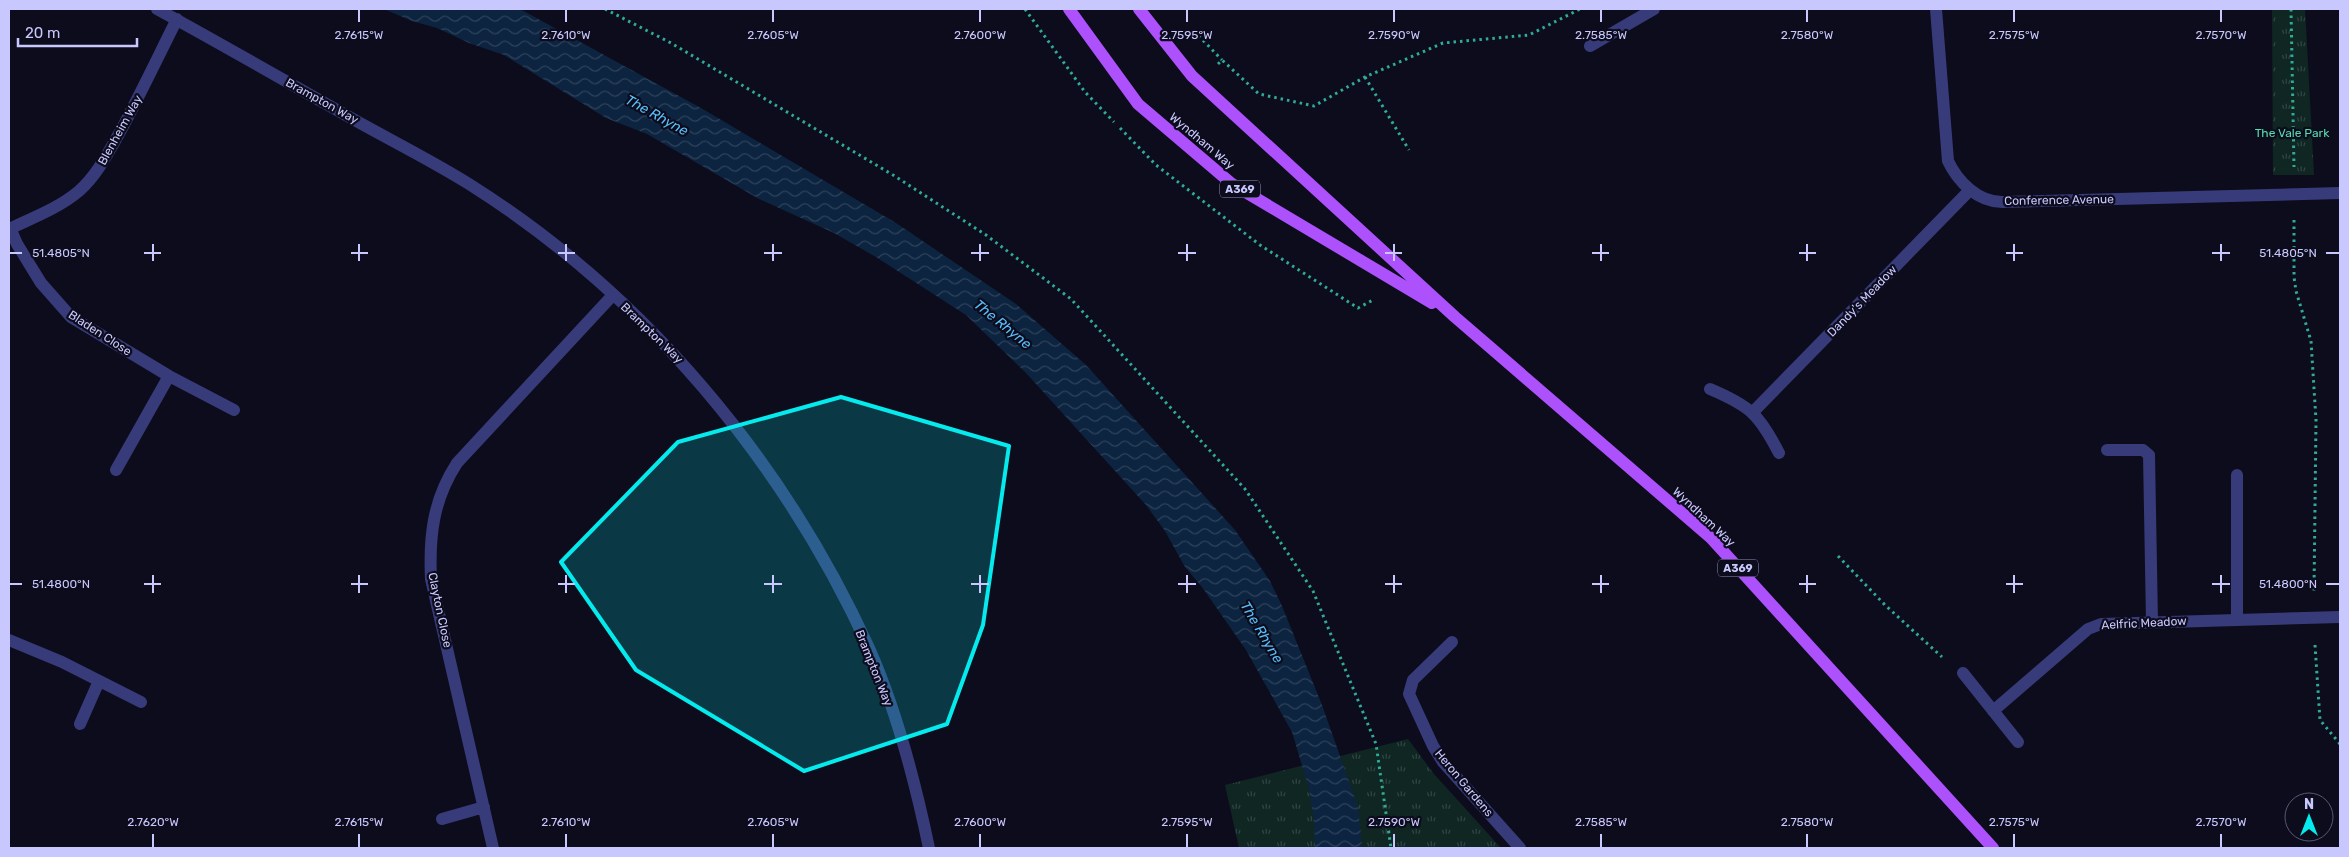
<svg xmlns="http://www.w3.org/2000/svg" width="2349" height="857" font-family="Rubik,sans-serif">
	<style>
		.park { fill: url(#park-tufts) }
		.water { fill: url(#water-waves) }
		.lines { fill: none; stroke-linecap: round; stroke-linejoin: round }
		.path { stroke: #2fab98; stroke-width: 3; stroke-dasharray: 2.5 4; stroke-linecap: butt }
		.minor { stroke: #373b7a; stroke-width: 12 }
		.major { stroke: #ac51fb; stroke-width: 12 }
		.marked { fill: #05ebed; fill-opacity: 0.2; stroke: #05ebed; stroke-width: 4; stroke-linejoin: round }
		.ticks { fill: none; stroke: #c9c8fe; stroke-width: 2 }
		.labels { text-anchor: middle; stroke-width: 4.5; stroke-linejoin: round; paint-order: stroke }
		.shield { fill: #0d0c1c; stroke: #9190ba; stroke-width: 1 }
		.shield-label { font-size: 11px; font-weight: bold; fill: #c9c8fe }
		.street-label { font-size: 12px; fill: #c9c8fe; stroke: #0d0c1c }
		.park-label { font-size: 12px; fill: #57dbae; stroke: #0d0c1c }
		.water-label { font-size: 14px; font-style: italic; fill: #58bffc; stroke: #0d0c1c }
		.ticks-label { font-size: 12px; text-anchor: middle; fill: #c9c8fe; stroke: #0d0c1c; stroke-width: 4.5; stroke-linejoin: round; paint-order: stroke }
	</style>
	<defs>
		<pattern id="park-tufts" width="24" height="20" patternUnits="userSpaceOnUse" patternTransform="scale(1.25)"><rect width="24" height="20" fill="#0f2623"/><path d="M3 7l-1-3M5 7V3M7 7l1-3M15 17l-1-3M17 17v-4M19 17l1-3" fill="none" stroke="#314444"/></pattern>
		<pattern id="water-waves" width="16" height="10" patternUnits="userSpaceOnUse" patternTransform="scale(1.25)"><rect width="16" height="10" fill="#0c243f"/><path d="M0 5q4-4 8 0t8 0" fill="none" stroke="#2e425c"/></pattern>
	</defs>
	<rect width="100%" height="100%" fill="#0d0c1c"/>
	<path class="park" d="M 2272,9 L 2305,9 L 2314,175 L 2273,175 Z
		M 1408,739 L 1434,774 L 1501,848 L 1239,848 L 1225,785 Z"/>
	<path class="water" d="M 384,9 L 520,9 L 701,108 L 896,223 L 1016,304 L 1086,365 L 1235,530 L 1270,581 L 1282,606 L 1322,705 L 1358,807 L 1362,848 L 1315,848 L 1314,821 L 1309,789 L 1292,732 L 1246,650 L 1202,587 L 1185,567 L 1165,531 L 1146,505 L 1026,373 L 966,315 L 876,257 L 834,233 L 759,199 L 647,134 L 606,118 L 504,55 L 469,43 L 437,28 L 412,21 Z"/>
	<g class="lines">
		<path class="path" d="M 605,9 L 671,43 L 893,175 L 986,235 L 1071,299 L 1245,489 L 1313,591 L 1376,744 L 1391,848
			M 1025,9 L 1085,92 L 1114,122
			M 2291,9 L 2294,167
			M 1194,31 L 1222,60
			M 1218,64 L 1222,60 L 1259,94 L 1314,106 L 1365,77 L 1443,43 L 1529,35 L 1580,9
			M 1365,77 L 1409,150
			M 1120,128 L 1156,165 L 1260,245 L 1358,308 L 1373,300
			M 2294,220 L 2294,277 L 2296,291 L 2311,341 L 2316,420 L 2314,591
			M 1838,556 L 1885,605 L 1942,657
			M 2315,645 L 2320,720 L 2340,744"/>
		<path class="minor" d="M 157,9 C 225,46 292,85 360,123 C 396,143 434,162 469,184 C 645,295 783,460 869,648 C 897,711 915,781 929,848
			M 1936,9 L 1948,161 C 1958,182 1978,202 2002,202 L 2340,193
			M 1590,46 L 1654,9
			M 10,228 L 17,244 L 41,283 L 71,317 L 169,376 L 234,410
			M 9,229 C 32,218 59,208 79,191 C 97,175 108,153 120,132 C 140,95 158,57 177,19
			M 1710,389 C 1750,406 1759,414 1779,453
			M 1753,412 L 1970,190
			M 2107,450 L 2143,450 L 2149,455 L 2152,622
			M 116,470 L 169,376
			M 2237,620 L 2237,475
			M 9,640 L 62,662 L 141,702
			M 1452,642 L 1413,680 L 1409,694 L 1433,746 L 1443,762 L 1520,848
			M 1963,673 L 2018,742
			M 1993,711 L 2088,629 L 2101,624 L 2340,617
			M 80,724 L 99,681
			M 442,819 L 484,807
			M 493,848 L 431,579 C 429,536 433,500 457,463 L 612,296"/>
		<path class="major" d="M 1069,9 L 1138,104 L 1232,184 L 1432,303
			M 1139,9 L 1192,76 L 1455,317 L 1711,538 L 1993,848"/>
	</g>
	<path class="marked" d="M 841,397 L 1009,446 L 983,625 L 947,724 L 804,771 L 636,670 L 561,562 L 678,442 Z"/>
	<path class="ticks" d="M 359,10 L 359,22M 566,10 L 566,22M 773,10 L 773,22M 980,10 L 980,22M 1187,10 L 1187,22M 1394,10 L 1394,22M 1601,10 L 1601,22M 1807,10 L 1807,22M 2014,10 L 2014,22M 2221,10 L 2221,22M 153,244 L 153,261M 359,244 L 359,261M 566,244 L 566,261M 773,244 L 773,261M 980,244 L 980,261M 1187,244 L 1187,261M 1394,244 L 1394,261M 1601,244 L 1601,261M 1807,244 L 1807,261M 2014,244 L 2014,261M 2221,244 L 2221,261M 10,253 L 22,253M 144,253 L 161,253M 351,253 L 368,253M 558,253 L 575,253M 764,253 L 782,253M 971,253 L 989,253M 1178,253 L 1196,253M 1385,253 L 1402,253M 1592,253 L 1609,253M 1799,253 L 1816,253M 2006,253 L 2023,253M 2212,253 L 2230,253M 2326,253 L 2339,253M 153,575 L 153,593M 359,575 L 359,593M 566,575 L 566,593M 773,575 L 773,593M 980,575 L 980,593M 1187,575 L 1187,593M 1394,575 L 1394,593M 1601,575 L 1601,593M 1807,575 L 1807,593M 2014,575 L 2014,593M 2221,575 L 2221,593M 10,584 L 22,584M 144,584 L 161,584M 351,584 L 368,584M 558,584 L 575,584M 764,584 L 782,584M 971,584 L 989,584M 1178,584 L 1196,584M 1385,584 L 1402,584M 1592,584 L 1609,584M 1799,584 L 1816,584M 2006,584 L 2023,584M 2212,584 L 2230,584M 2326,584 L 2339,584M 153,834 L 153,847M 359,834 L 359,847M 566,834 L 566,847M 773,834 L 773,847M 980,834 L 980,847M 1187,834 L 1187,847M 1394,834 L 1394,847M 1601,834 L 1601,847M 1807,834 L 1807,847M 2014,834 L 2014,847M 2221,834 L 2221,847"/>
	<g class="labels">
		<g class="shield">
			<rect x="1220" y="180.5" width="40" height="17" rx="4"/>
			<rect x="1718" y="559.5" width="40" height="17" rx="4"/>
		</g>
		<g class="shield-label">
			<text x="1240" y="193">A369</text>
			<text x="1738" y="572">A369</text>
		</g>
		<g class="street-label">
			<text transform="translate(322 101) rotate(29)" y="4">Brampton Way</text>
			<text transform="translate(120 130) rotate(-61)" y="4">Blenheim Way</text>
			<text transform="translate(1202 141) rotate(40)" y="4">Wyndham Way</text>
			<text transform="translate(2059 200) rotate(-1)" y="4">Conference Avenue</text>
			<text transform="translate(1862 301) rotate(-46)" y="4">Dandy's Meadow</text>
			<text transform="translate(100 333) rotate(33)" y="4">Bladen Close</text>
			<text transform="translate(652 333) rotate(44)" y="4">Brampton Way</text>
			<text transform="translate(1704 517) rotate(43)" y="4">Wyndham Way</text>
			<text transform="translate(440 610) rotate(78)" y="4">Clayton Close</text>
			<text transform="translate(2144 623) rotate(-3)" y="4">Aelfric Meadow</text>
			<text transform="translate(874 668) rotate(68)" y="4">Brampton Way</text>
			<text transform="translate(1464 783) rotate(50)" y="4">Heron Gardens</text>
		</g>
		<g class="park-label">
			<text x="2292" y="137">The Vale Park</text>
		</g>
		<g class="water-label">
			<text transform="translate(657 115) rotate(29)" y="5">The Rhyne</text>
			<text transform="translate(1003 324) rotate(39)" y="5">The Rhyne</text>
			<text transform="translate(1262 632) rotate(59)" y="5">The Rhyne</text>
		</g>
	</g>
	<g class="ticks-label">
		<text x="359" y="39">2.7615°W</text>
		<text x="566" y="39">2.7610°W</text>
		<text x="773" y="39">2.7605°W</text>
		<text x="980" y="39">2.7600°W</text>
		<text x="1187" y="39">2.7595°W</text>
		<text x="1394" y="39">2.7590°W</text>
		<text x="1601" y="39">2.7585°W</text>
		<text x="1807" y="39">2.7580°W</text>
		<text x="2014" y="39">2.7575°W</text>
		<text x="2221" y="39">2.7570°W</text>
		<text x="61" y="257">51.4805°N</text>
		<text x="2288" y="257">51.4805°N</text>
		<text x="61" y="588">51.4800°N</text>
		<text x="2288" y="588">51.4800°N</text>
		<text x="153" y="826">2.7620°W</text>
		<text x="359" y="826">2.7615°W</text>
		<text x="566" y="826">2.7610°W</text>
		<text x="773" y="826">2.7605°W</text>
		<text x="980" y="826">2.7600°W</text>
		<text x="1187" y="826">2.7595°W</text>
		<text x="1394" y="826">2.7590°W</text>
		<text x="1601" y="826">2.7585°W</text>
		<text x="1807" y="826">2.7580°W</text>
		<text x="2014" y="826">2.7575°W</text>
		<text x="2221" y="826">2.7570°W</text>
	</g>
	<rect width="2349" height="857" fill="none" stroke="#c9c8fe" stroke-width="20"/>
	<g transform="translate(2309 817)"><circle r="24" fill="#0d0c1c" stroke="#585776"/>
	<path d="M0-4L9 19L0 12L-9 19Z" fill="#05ebed"/>
	<text y="-8" font-size="14" font-weight="bold" text-anchor="middle" fill="#c9c8fe">N</text>
	</g>
	<path d="M18 38v8h119v-8" fill="none" stroke="#c9c8fe" stroke-width="2.5"/>
	<text x="25" y="38" font-size="15" fill="#c9c8fe" stroke="#0d0c1c" stroke-width="4" paint-order="stroke">20 m</text>
</svg>
